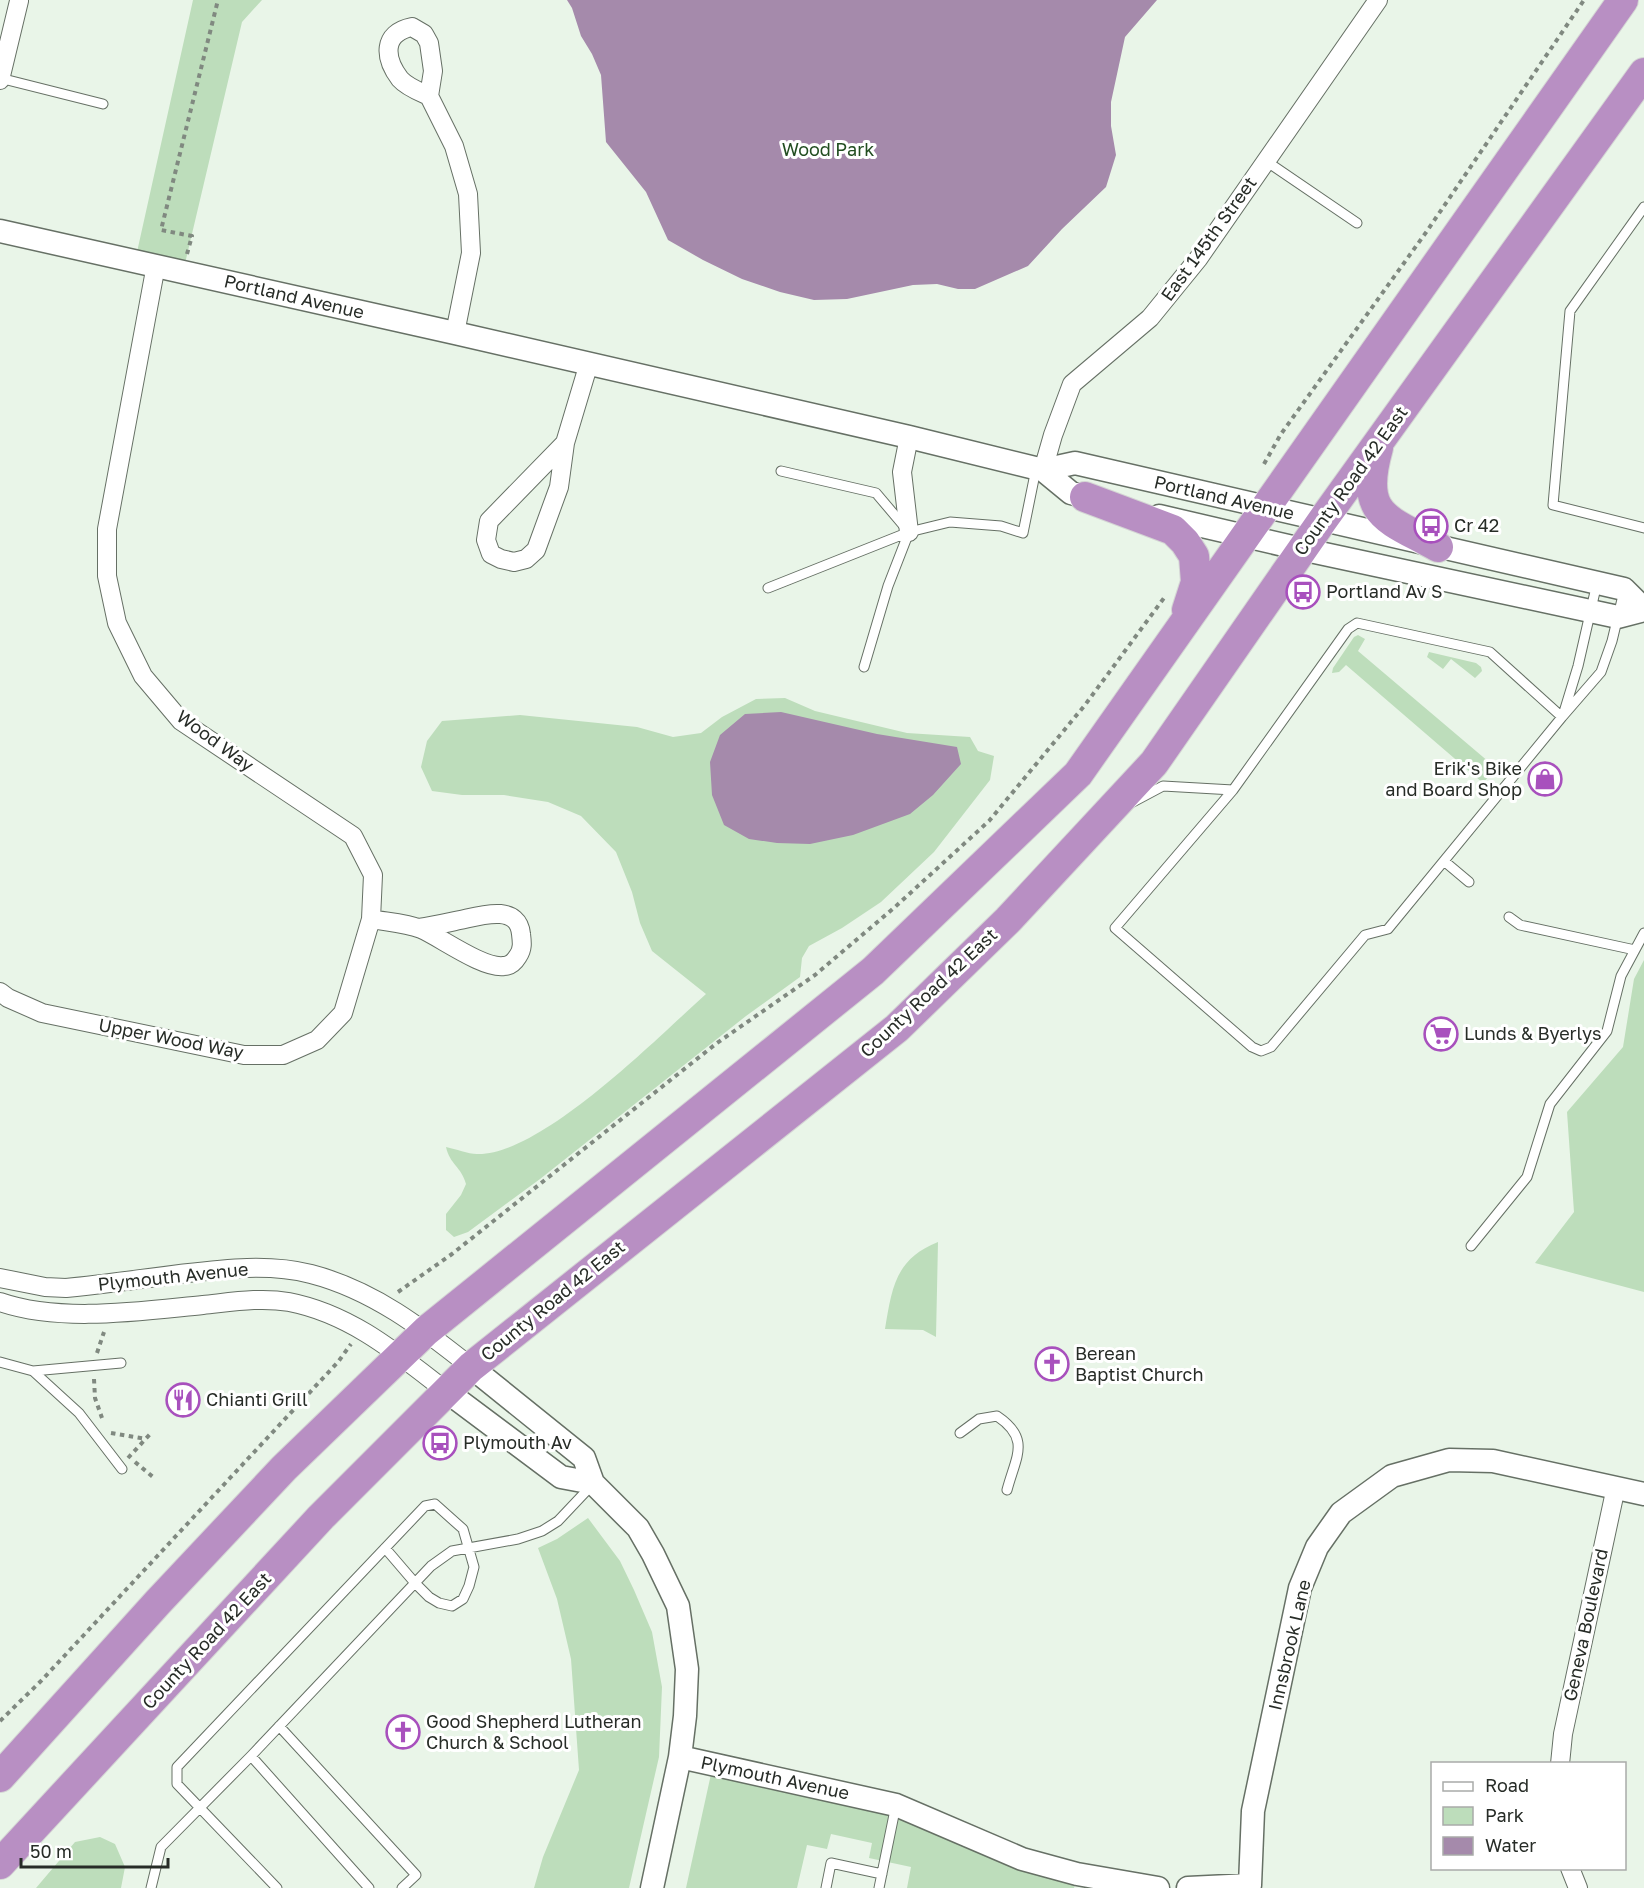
<svg xmlns="http://www.w3.org/2000/svg" width="1644" height="1888" font-family="'Golos Text',sans-serif">
	<style>
		.green { fill: #bdddbb }
		.water { fill: #a58aab }
		.lines { fill: none; stroke-linecap: round; stroke-linejoin: round }
		.service-casing { stroke: #667065; stroke-width: 11 }
		.minor-casing { stroke: #667065; stroke-width: 20 }
		.tertiary-casing { stroke: #667065; stroke-width: 25 }
		.trunk-casing { stroke: #d4d5d4; stroke-width: 32 }
		.path { stroke: #808980; stroke-width: 4; stroke-dasharray: 4.5 4.5; stroke-linecap: butt }
		.service { stroke: #fff; stroke-width: 9 }
		.minor { stroke: #fff; stroke-width: 18 }
		.tertiary { stroke: #fff; stroke-width: 22 }
		.trunk { stroke: #b88fc3; stroke-width: 30 }
		.labels { text-anchor: middle; stroke-width: 6; stroke-linejoin: round; paint-order: stroke }
		.park-label { font-size: 18px; fill: #224e21; stroke: #fff }
		.street-label { font-size: 18px; fill: #272c27; stroke: #fff }
		.poi-label { font-size: 18px; fill: #272c27; stroke: #fff; text-anchor: start }
	</style>
	<rect width="100%" height="100%" fill="#e9f5e8"/>
	<path class="green" d="M 193,0 L 262,0 L 242,22 L 183,272 L 135,261 Z
		M 1358,635 L 1365,639 L 1358,651 L 1496,768 L 1483,783 L 1346,665 L 1339,672 L 1332,673 L 1333,668 L 1354,637 Z
		M 1429,652 L 1476,663 L 1481,667 L 1482,671 L 1475,678 L 1451,659 L 1443,669 L 1427,657 Z
		M 785,698 L 815,711 L 907,733 L 970,737 L 978,751 L 994,756 L 990,780 L 934,852 L 881,902 L 842,928 L 809,946 L 802,958 L 800,977 L 746,1016 L 540,1179 L 468,1232 L 454,1237 L 446,1230 L 446,1214 L 461,1195 L 466,1184 C 461,1166 450,1165 446,1147 C 456,1149 468,1154 477,1154 C 541,1156 658,1037 706,994 L 652,951 L 640,923 L 632,892 L 616,852 L 581,816 L 548,802 L 504,795 L 462,795 L 432,791 L 421,767 L 427,741 L 442,721 L 520,715 L 637,727 L 673,737 L 701,733 L 722,717 L 756,699 Z
		M 1644,960 L 1644,1292 L 1535,1263 L 1574,1212 L 1567,1112 L 1623,1047 L 1634,979 Z
		M 938,1242 L 936,1337 L 923,1330 L 885,1329 C 892,1288 895,1259 938,1242 Z
		M 588,1518 L 620,1561 L 634,1590 L 652,1632 L 662,1687 L 659,1757 L 629,1888 L 534,1888 L 543,1857 L 579,1770 L 571,1659 L 557,1599 L 538,1548 L 557,1539 Z
		M 713,1765 L 835,1791 L 1077,1874 L 1074,1888 L 907,1888 L 911,1867 L 869,1858 L 872,1843 L 831,1834 L 827,1849 L 807,1845 L 797,1888 L 686,1888 Z
		M 100,1837 L 115,1844 L 125,1867 L 121,1888 L 36,1888 L 75,1842 Z"/>
	<path class="water" d="M 567,0 L 1157,0 L 1125,37 L 1111,102 L 1111,126 L 1116,155 L 1106,187 L 1062,229 L 1028,266 L 975,289 L 958,289 L 937,284 L 913,285 L 847,299 L 814,300 L 780,292 L 742,279 L 703,260 L 668,240 L 646,192 L 606,142 L 601,75 L 592,54 L 581,36 L 572,8 Z
		M 781,712 L 877,734 L 957,747 L 961,764 L 933,795 L 910,814 L 853,835 L 810,844 L 777,843 L 749,839 L 724,825 L 712,795 L 710,762 L 720,735 L 745,714 Z"/>
	<g class="lines">
		<defs>
			<path id="service" d="M 0,78 L 103,104
				M 1266,161 L 1357,223
				M 1644,207 L 1570,311 L 1553,505 L 1644,528
				M 781,471 L 876,493 L 909,532 L 950,522 L 1001,526 L 1023,533 L 1036,469
				M 768,588 L 909,532 L 888,586 L 864,667
				M 1564,712 L 1578,666 L 1597,583
				M 1562,717 L 1490,652 L 1357,623 L 1348,629 L 1233,790 L 1115,928 L 1252,1047 L 1261,1051 L 1271,1047 L 1365,935 L 1388,929 L 1562,717 L 1601,672 L 1612,641 L 1624,591
				M 1133,802 L 1163,786 L 1233,790
				M 1444,861 L 1469,882
				M 1509,917 L 1520,925 L 1635,950
				M 1471,1246 L 1527,1177 L 1550,1104 L 1607,1031 L 1621,976 L 1644,933
				M 0,1362 L 33,1371 L 79,1413 L 122,1469
				M 33,1371 L 121,1363
				M 960,1433 L 979,1419 L 997,1416 C 1031,1439 1016,1456 1007,1490
				M 279,1726 L 416,1875 L 402,1888
				M 251,1756 L 369,1888
				M 151,1888 L 161,1847 L 251,1756 L 431,1566 L 452,1551 L 518,1539 L 542,1531 L 558,1521 L 592,1485
				M 277,1888 L 177,1784 L 177,1767 L 425,1506 L 435,1504 L 463,1529 L 474,1567 L 469,1586 L 463,1599 L 452,1606 L 439,1603 L 429,1597 L 415,1583 L 385,1548
				M 826,1888 L 831,1863 L 882,1874
				M 879,1888 L 896,1805"/>
			<path id="minor" d="M 0,80 L 19,1
				M 429,96 C 420,92 407,87 400,79 C 384,58 382,33 412,27 L 424,34 L 429,43 L 433,71 L 429,96 L 454,146 L 468,194 L 471,253 L 455,333
				M 909,437 L 902,472 L 909,532
				M 565,443 L 489,521 L 486,540 L 491,554 L 501,559 L 514,562 L 526,559 L 536,550 L 559,487 L 565,443 L 589,363
				M 1043,470 L 1053,435 L 1072,384 L 1150,318 L 1198,259 L 1378,0
				M 371,919 C 387,922 406,923 421,929 C 440,937 483,969 504,966 C 510,966 515,961 518,956 C 523,949 522,942 521,934 C 518,903 479,916 460,920 C 446,923 433,926 419,928
				M 0,992 L 8,998 L 42,1013 L 244,1055 L 283,1055 L 317,1040 L 343,1013 L 371,919 L 373,875 L 353,836 L 181,721 L 143,676 L 117,623 L 107,576 L 107,529 L 156,265
				M 0,1278 L 45,1287 L 66,1288 C 104,1284 142,1279 180,1274 C 222,1269 268,1263 311,1274 C 373,1290 422,1328 471,1367
				M 0,1302 C 60,1323 141,1311 203,1305 C 232,1302 261,1297 289,1302 C 351,1314 398,1354 446,1391
				M 1560,1764 L 1563,1734 L 1616,1487
				M 1570,1868 L 1578,1888"/>
			<path id="tertiary" d="M 0,231 L 455,333 L 909,437 L 1043,470 L 1075,463 L 1624,589 L 1644,609
				M 1043,470 L 1071,493 L 1101,501
				M 1159,516 L 1301,549 L 1618,617 L 1644,610
				M 471,1367 L 584,1458 L 593,1483 L 638,1528 L 653,1554 L 678,1606 L 687,1669 L 685,1716 L 680,1757 L 652,1888
				M 446,1391 L 561,1477 L 593,1483
				M 680,1757 L 896,1805 L 1022,1859 L 1077,1874 L 1158,1888
				M 1188,1888 L 1250,1885 L 1253,1811 L 1300,1588 L 1317,1547 L 1341,1513 L 1392,1476 L 1449,1460 L 1493,1461 L 1644,1494"/>
			<path id="trunk" d="M 1378,448 C 1359,516 1386,518 1438,547
				M 1085,497 L 1173,530 L 1185,542 L 1194,556 L 1196,582 L 1187,610
				M 0,1777 L 158,1602 L 284,1468 L 426,1331 L 873,971 L 1078,774 L 1623,0
				M 0,1864 L 321,1517 L 471,1367 L 897,1028 L 1008,920 L 1154,763 L 1322,521 L 1644,73"/>
		</defs>
		<use href="#service" class="service-casing"/>
		<use href="#minor" class="minor-casing"/>
		<use href="#tertiary" class="tertiary-casing"/>
		<use href="#trunk" class="trunk-casing"/>
		<path class="path" d="M 187,254 L 192,236 L 161,230 L 218,0
			M 1264,464 L 1281,434 L 1427,231 L 1584,0
			M 398,1292 L 452,1254 L 717,1043 L 815,975 L 895,907 L 989,821 L 1085,705 L 1164,598
			M 97,1353 L 104,1332
			M 94,1379 L 95,1398 L 102,1418
			M 111,1433 L 146,1439
			M 128,1458 L 152,1432
			M 135,1462 L 153,1477
			M 0,1721 L 41,1681 L 338,1362 L 351,1344"/>
		<use href="#service" class="service"/>
		<use href="#minor" class="minor"/>
		<use href="#tertiary" class="tertiary"/>
		<use href="#trunk" class="trunk"/>
	</g>
	<defs>
		<symbol id="bus-ring" viewBox="-11 -11 22 22"><circle r="9.5" fill="#fff" stroke="#a850bd" stroke-width="1.5"/><path d="M-5-6H5V4H4V6H2V4H-2V6H-4V4H-5ZM-3.5-4V0h7V-4ZM-3.5 1.2v1.5H-2V1.2ZM2 1.2v1.5H3.5V1.2Z" fill="#a850bd"/></symbol>
		<symbol id="shop-ring" viewBox="-11 -11 22 22"><circle r="9.5" fill="#fff" stroke="#a850bd" stroke-width="1.5"/><path d="M-5-2.5h2.3a2.7 3.5 0 0 1 5.4 0H5L5.5 6h-11ZM-1.5-2.5h3a1.5 2.3 0 0 0-3 0Z" fill="#a850bd"/></symbol>
		<symbol id="supermarket-ring" viewBox="-11 -11 22 22"><circle r="9.5" fill="#fff" stroke="#a850bd" stroke-width="1.5"/><path d="M-6-5.5h2.5l.6 2H6L4.5 2H-2.5L-4.4-4H-6ZM-1.5 3.2a1.3 1.3 0 1 0 .1 0ZM3 3.2a1.3 1.3 0 1 0 .1 0Z" fill="#a850bd"/></symbol>
		<symbol id="church-ring" viewBox="-11 -11 22 22"><circle r="9.5" fill="#fff" stroke="#a850bd" stroke-width="1.5"/><path d="M-1.2-6h2.4v3.5h3.3v2.4h-3.3V6h-2.4V-.1h-3.3v-2.4h3.3Z" fill="#a850bd"/></symbol>
		<symbol id="restaurant-ring" viewBox="-11 -11 22 22"><circle r="9.5" fill="#fff" stroke="#a850bd" stroke-width="1.5"/><path d="M-5-6h1v4h1v-4h1v4h1v-4h1v5L-1.5 .5V6h-2V.5L-5-1ZM5-6V6H3V1.5H1.5Q1.5-4 5-6Z" fill="#a850bd"/></symbol>
	</defs>
	<g fill-rule="evenodd">
		<use href="#bus-ring" x="1412" y="507" width="38" height="38"/>
		<use href="#bus-ring" x="1284" y="573" width="38" height="38"/>
		<use href="#shop-ring" x="1526" y="760" width="38" height="38"/>
		<use href="#supermarket-ring" x="1422" y="1015" width="38" height="38"/>
		<use href="#church-ring" x="1033" y="1345" width="38" height="38"/>
		<use href="#restaurant-ring" x="164" y="1381" width="38" height="38"/>
		<use href="#bus-ring" x="421" y="1424" width="38" height="38"/>
		<use href="#church-ring" x="384" y="1713" width="38" height="38"/>
	</g>
	<g class="labels">
		<g class="park-label">
			<text x="828" y="156">Wood Park</text>
		</g>
		<g class="street-label">
			<text transform="translate(1209 239) rotate(-54)" y="6">East 145th Street</text>
			<text transform="translate(294 297) rotate(13)" y="6">Portland Avenue</text>
			<text transform="translate(1351 481) rotate(-54)" y="6">County Road 42 East</text>
			<text transform="translate(1224 498) rotate(13)" y="6">Portland Avenue</text>
			<text transform="translate(215 741) rotate(36)" y="6">Wood Way</text>
			<text transform="translate(929 993) rotate(-43)" y="6">County Road 42 East</text>
			<text transform="translate(171 1039) rotate(11)" y="6">Upper Wood Way</text>
			<text transform="translate(173 1277) rotate(-6)" y="6">Plymouth Avenue</text>
			<text transform="translate(553 1301) rotate(-39)" y="6">County Road 42 East</text>
			<text transform="translate(1586 1625) rotate(-78)" y="6">Geneva Boulevard</text>
			<text transform="translate(207 1641) rotate(-47)" y="6">County Road 42 East</text>
			<text transform="translate(1290 1645) rotate(-77)" y="6">Innsbrook Lane</text>
			<text transform="translate(775 1778) rotate(12)" y="6">Plymouth Avenue</text>
		</g>
		<g class="poi-label">
			<text x="1454" y="532">Cr 42</text>
			<text x="1326" y="598">Portland Av S</text>
			<text x="1522" y="775" text-anchor="end">Erik's Bike<tspan x="1522" dy="21">and Board Shop</tspan></text>
			<text x="1464" y="1040">Lunds &amp; Byerlys</text>
			<text x="1075" y="1360">Berean<tspan x="1075" dy="21">Baptist Church</tspan></text>
			<text x="206" y="1406">Chianti Grill</text>
			<text x="463" y="1449">Plymouth Av</text>
			<text x="426" y="1728">Good Shepherd Lutheran<tspan x="426" dy="21">Church &amp; School</tspan></text>
		</g>
	</g>
	<rect x="1431" y="1762" width="195" height="108" fill="#ffffff" stroke="#a9aba9" stroke-width="1.5"/>
	<rect x="1443" y="1782" width="30" height="9" fill="#ffffff" stroke="#a9aba9" stroke-width="1.5"/>
	<text x="1485" y="1792" font-size="18" fill="#272c27">Road</text>
	<rect x="1443" y="1807" width="30" height="18" fill="#bdddbb" stroke="#a9aba9" stroke-width="1.5"/>
	<text x="1485" y="1822" font-size="18" fill="#272c27">Park</text>
	<rect x="1443" y="1837" width="30" height="18" fill="#a58aab" stroke="#a9aba9" stroke-width="1.5"/>
	<text x="1485" y="1852" font-size="18" fill="#272c27">Water</text>
	<path d="M21 1858v9h147v-9" fill="none" stroke="#272c27" stroke-width="3"/>
	<text x="30" y="1858" font-size="18" fill="#272c27" stroke="#ffffff" stroke-width="4.5" paint-order="stroke">50 m</text>
</svg>
